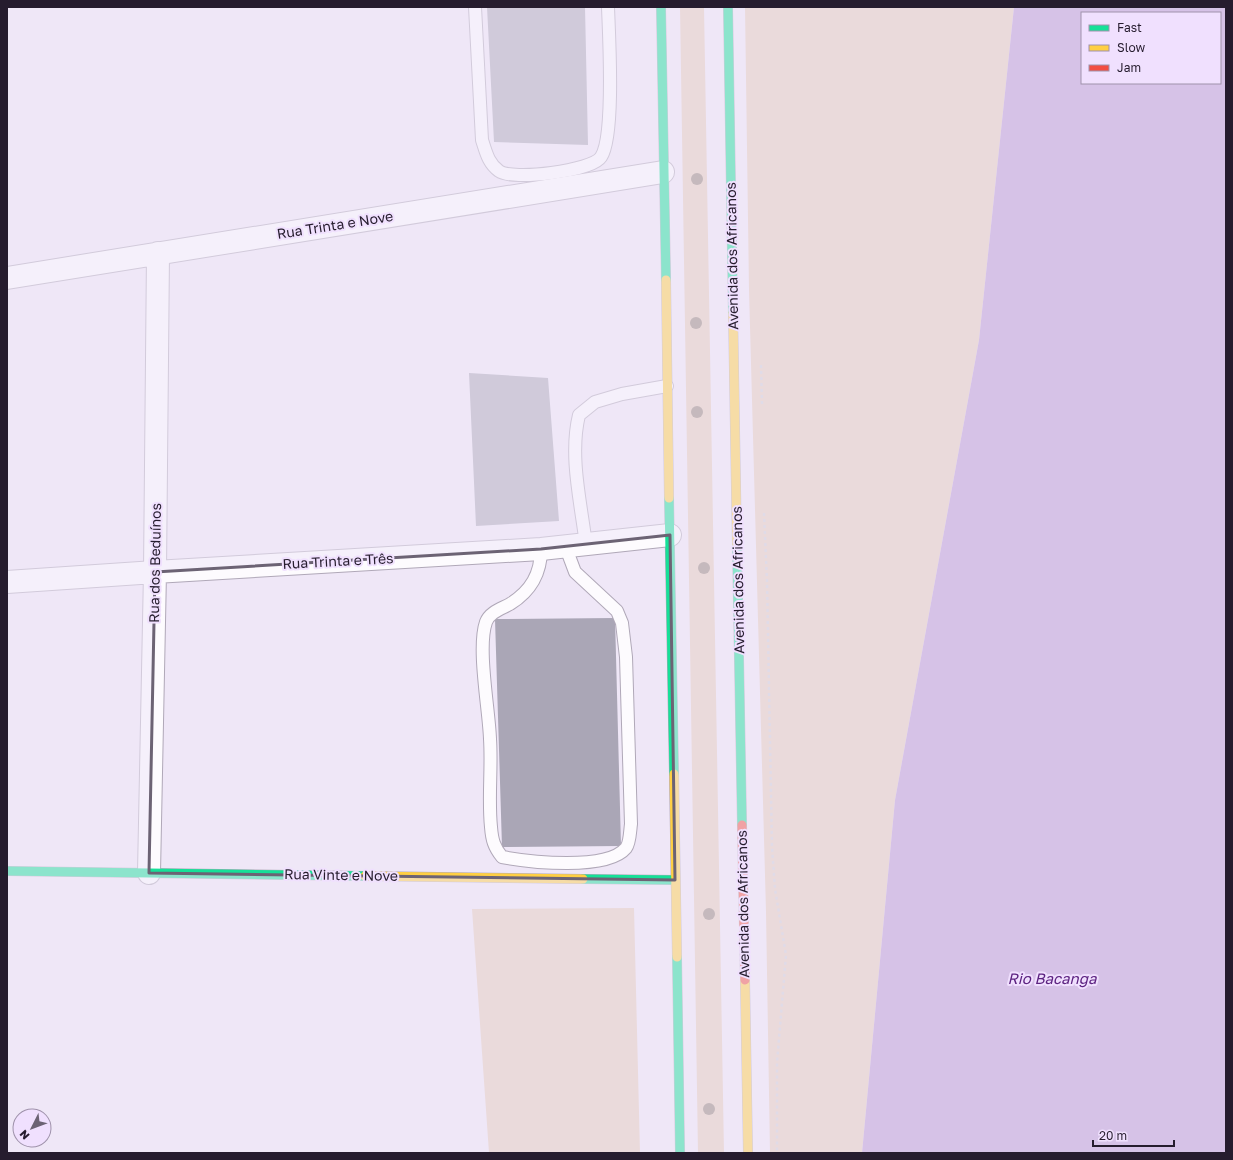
<svg xmlns="http://www.w3.org/2000/svg" width="1233" height="1160" font-family="'Golos Text',sans-serif">
	<style>
		.green { fill: #e5cab8 }
		.water { fill: #b896d2; fill-rule: evenodd }
		.building { fill: #aaa6b6 }
		.lines { fill: none; stroke-linecap: round; stroke-linejoin: round }
		.lane-casing { stroke: #b0a8b8; stroke-width: 14 }
		.street-casing { stroke: #b0a8b8; stroke-width: 24 }
		.fast-casing { stroke: #b0a8b8; stroke-width: 10 }
		.slow-casing { stroke: #b0a8b8; stroke-width: 10 }
		.jam-casing { stroke: #b0a8b8; stroke-width: 10 }
		.path { stroke: #cfccd3; stroke-width: 2.5; stroke-dasharray: 3 3; stroke-linecap: butt }
		.lane { stroke: #fdfbfe; stroke-width: 12 }
		.street { stroke: #fdfbfe; stroke-width: 22 }
		.fast { stroke: #16e098; stroke-width: 9 }
		.slow { stroke: #ffcf43; stroke-width: 9 }
		.jam { stroke: #f24e42; stroke-width: 9 }
		.tree { fill: #938176 }
		.marked { fill: none; stroke: #6c6374; stroke-width: 3; stroke-linejoin: round }
		.labels { text-anchor: middle; stroke-width: 4; stroke-linejoin: round; paint-order: stroke }
		.street-label { font-size: 14px; fill: #261c2e; stroke: #f0e0fe }
		.water-label { font-size: 15px; font-style: italic; fill: #5c2280; stroke: #f0e0fe }
	</style>
	<rect width="100%" height="100%" fill="#efe7f7"/>
	<path class="green" d="M 680,7 L 704,7 L 724,1153 L 698,1153 Z
		M 745,7 L 1014,7 L 979,340 L 895,800 L 862,1153 L 770,1153 L 766,912 L 749,290 Z
		M 634,908 L 640,1153 L 489,1153 L 472,909 Z"/>
	<path class="water" d="M 1014,7 L 1226,7 L 1226,1153 L 862,1153 L 895,800 L 979,340 ZM 1082,13 L 1220,13 L 1220,83 L 1082,83 Z"/>
	<path class="building" d="M 487,7 L 585,7 L 588,145 L 494,142 Z
		M 469,373 L 548,378 L 559,521 L 476,526 Z
		M 615,618 L 621,846 L 502,847 L 495,619 Z"/>
	<g class="lines">
		<defs>
			<path id="lane" d="M 475,7 L 482,140 C 486,152 488,163 499,171 C 512,181 592,171 601,157 C 615,136 609,36 608,7
				M 586,545 C 581,503 569,456 579,415 L 595,402 L 622,394 L 667,386
				M 541,549 C 541,574 531,591 510,604 C 501,609 490,612 486,622 C 477,648 489,709 490,739 C 492,768 488,798 491,827 C 492,840 494,847 502,857 C 529,862 607,871 626,848 C 630,843 630,831 631,824 L 626,657 L 622,623 L 617,611 L 575,572 L 566,548"/>
			<path id="street" d="M 7,278 L 663,172
				M 7,582 L 155,572 L 541,549 L 670,535
				M 149,873 L 155,572 L 158,253"/>
			<path id="fast" d="M 661,7 L 666,280
				M 728,7 L 733,313
				M 669,498 L 674,774
				M 737,546 L 742,825
				M 7,871 L 365,876
				M 583,879 L 675,880
				M 677,957 L 680,1153"/>
			<path id="slow" d="M 666,280 L 669,498
				M 733,313 L 737,546
				M 674,774 L 677,957
				M 365,876 L 583,879
				M 745,980 L 748,1153"/>
			<path id="jam" d="M 742,825 L 745,980"/>
		</defs>
		<use href="#lane" class="lane-casing"/>
		<use href="#street" class="street-casing"/>
		<use href="#fast" class="fast-casing"/>
		<use href="#slow" class="slow-casing"/>
		<use href="#jam" class="jam-casing"/>
		<path class="path" d="M 761,365 L 762,404
			M 764,513 L 767,581 L 772,847 L 775,889 L 786,955 L 777,1062 L 777,1153"/>
		<use href="#lane" class="lane"/>
		<use href="#street" class="street"/>
		<use href="#fast" class="fast"/>
		<use href="#slow" class="slow"/>
		<use href="#jam" class="jam"/>
	</g>
	<g class="tree">
		<circle cx="697" cy="179" r="6"/>
		<circle cx="696" cy="323" r="6"/>
		<circle cx="697" cy="412" r="6"/>
		<circle cx="704" cy="568" r="6"/>
		<circle cx="709" cy="914" r="6"/>
		<circle cx="709" cy="1109" r="6"/>
	</g>
	<path d="M0 0H1233V1160H0ZM 670,535 L 675,880 L 149,873 L 155,572 L 541,549 Z" fill="#efe7f7" fill-opacity=".55" fill-rule="evenodd"/>
	<path class="marked" d="M 670,535 L 675,880 L 149,873 L 155,572 L 541,549 Z"/>
	<g class="labels">
		<g class="street-label">
			<text transform="translate(335 225) rotate(-9)" y="5">Rua Trinta e Nove</text>
			<text transform="translate(732 256) rotate(-91)" y="5">Avenida dos Africanos</text>
			<text transform="translate(338 561) rotate(-3)" y="5">Rua Trinta e Três</text>
			<text transform="translate(155 563) rotate(-89)" y="5">Rua dos Beduínos</text>
			<text transform="translate(738 580) rotate(-91)" y="5">Avenida dos Africanos</text>
			<text transform="translate(341 875) rotate(1)" y="5">Rua Vinte e Nove</text>
			<text transform="translate(743 904) rotate(-91)" y="5">Avenida dos Africanos</text>
		</g>
		<g class="water-label">
			<text x="1052" y="984">Rio Bacanga</text>
		</g>
	</g>
	<rect width="1233" height="1160" fill="none" stroke="#261c2e" stroke-width="16"/>
	<rect x="1081" y="12" width="140" height="72" fill="#f0e0fe" stroke="#9f92ab"/>
	<rect x="1089" y="25" width="20" height="6" fill="#16e098" stroke="#9f92ab"/>
	<text x="1117" y="32" font-size="12" fill="#261c2e">Fast</text>
	<rect x="1089" y="45" width="20" height="6" fill="#ffcf43" stroke="#9f92ab"/>
	<text x="1117" y="52" font-size="12" fill="#261c2e">Slow</text>
	<rect x="1089" y="65" width="20" height="6" fill="#f24e42" stroke="#9f92ab"/>
	<text x="1117" y="72" font-size="12" fill="#261c2e">Jam</text>
	<g transform="translate(32 1128) rotate(228)"><circle r="19" fill="#f0e0fe" stroke="#9f92ab"/>
	<path d="M0-3L7 15L0 10L-7 15Z" fill="#6c6374"/>
	<text y="-6" font-size="11" font-weight="bold" text-anchor="middle" fill="#261c2e">N</text>
	</g>
	<path d="M1093 1140v6h81v-6" fill="none" stroke="#261c2e" stroke-width="2"/>
	<text x="1099" y="1140" font-size="12" fill="#261c2e" stroke="#f0e0fe" stroke-width="3" paint-order="stroke">20 m</text>
</svg>
